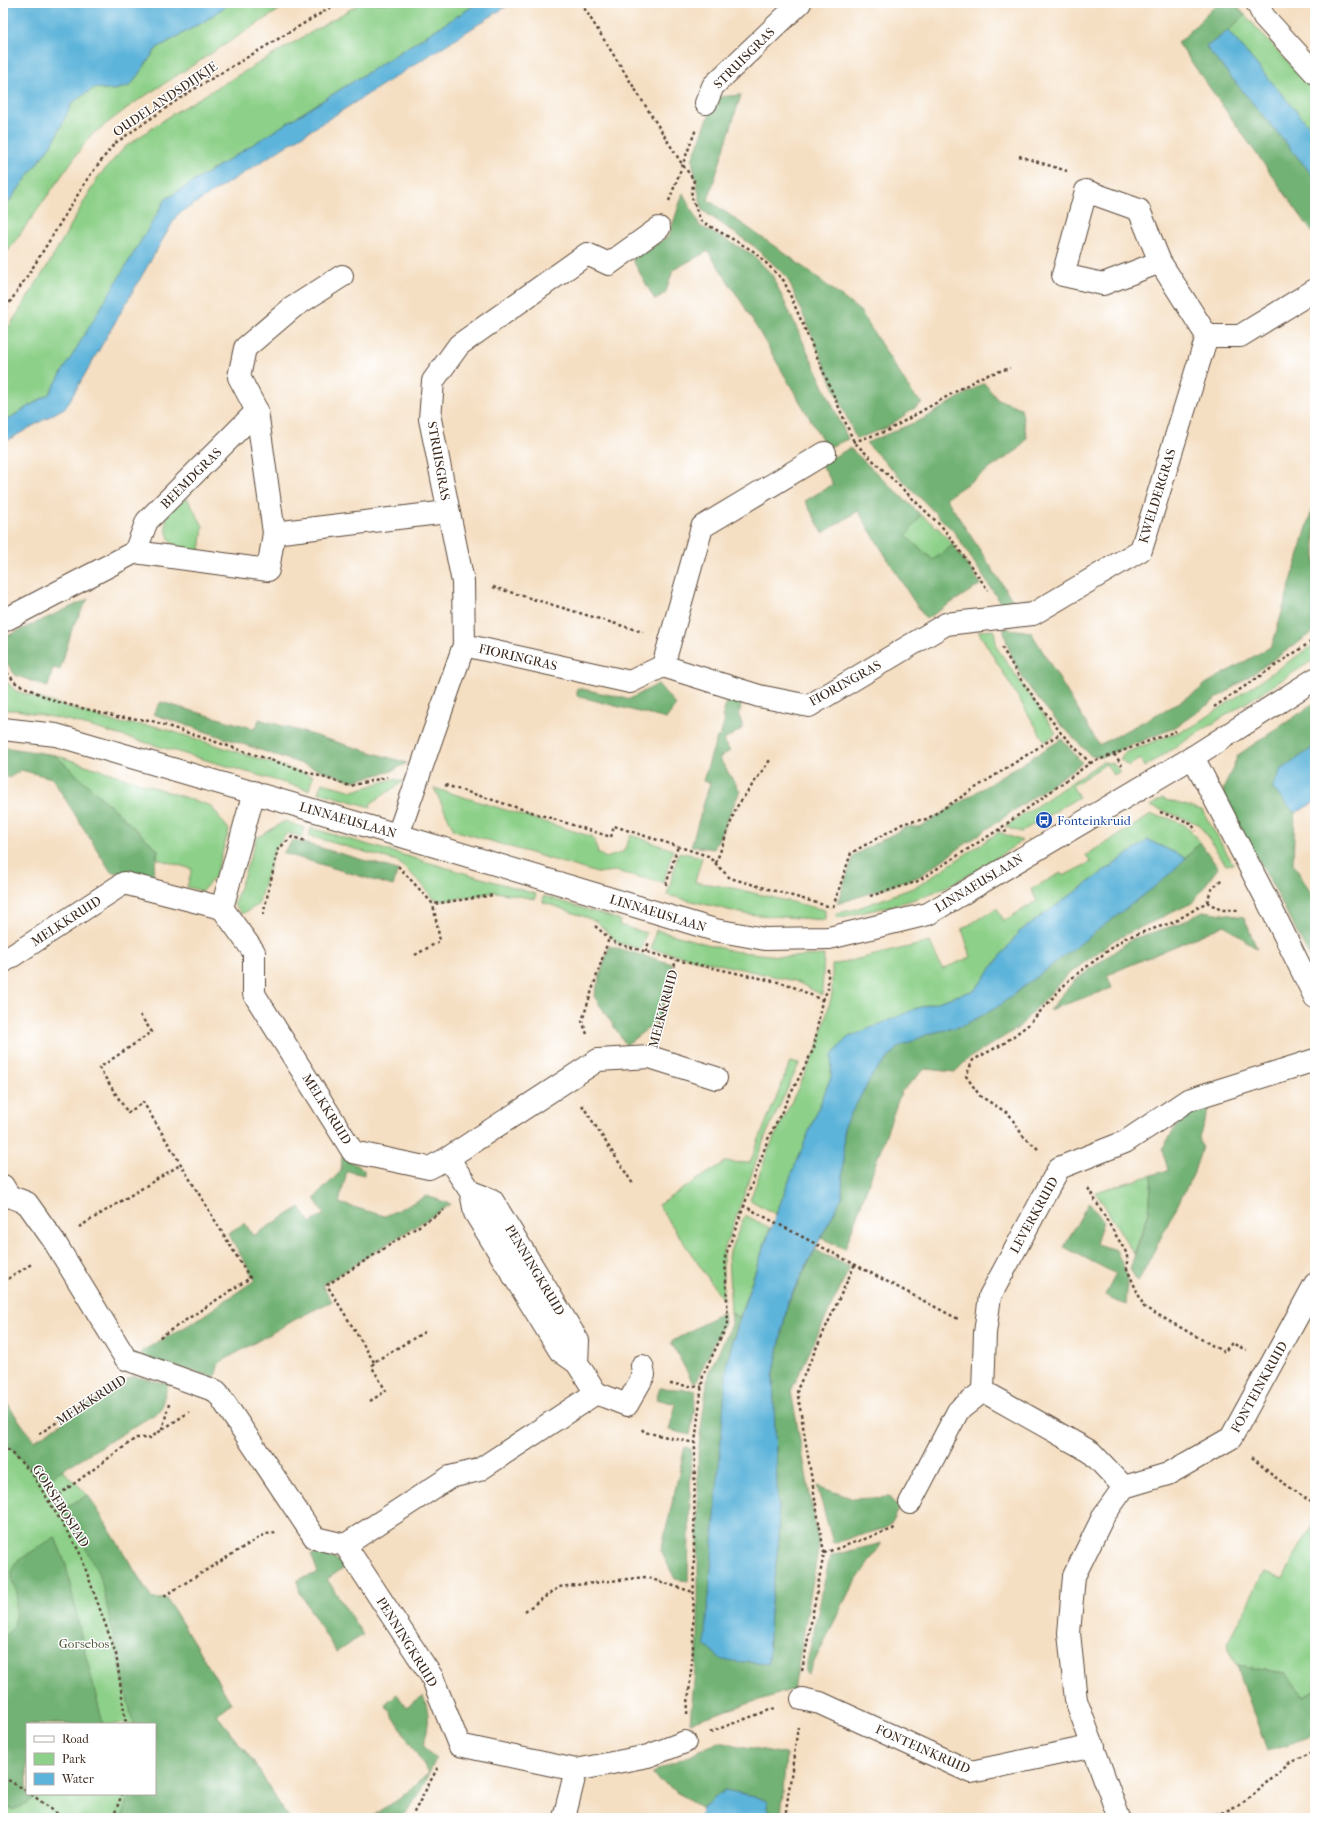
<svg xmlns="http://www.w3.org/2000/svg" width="1318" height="1821" viewBox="0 0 1318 1821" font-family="'IM FELL French Canon',serif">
<rect width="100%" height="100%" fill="#fff"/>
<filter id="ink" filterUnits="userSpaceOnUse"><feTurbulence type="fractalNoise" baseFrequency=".025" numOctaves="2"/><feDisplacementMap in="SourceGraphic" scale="8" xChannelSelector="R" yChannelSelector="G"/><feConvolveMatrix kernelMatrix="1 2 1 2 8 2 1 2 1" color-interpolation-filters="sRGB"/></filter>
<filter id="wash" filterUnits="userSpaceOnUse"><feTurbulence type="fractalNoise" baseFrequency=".012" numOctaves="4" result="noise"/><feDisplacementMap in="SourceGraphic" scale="16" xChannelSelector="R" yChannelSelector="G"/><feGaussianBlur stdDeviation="0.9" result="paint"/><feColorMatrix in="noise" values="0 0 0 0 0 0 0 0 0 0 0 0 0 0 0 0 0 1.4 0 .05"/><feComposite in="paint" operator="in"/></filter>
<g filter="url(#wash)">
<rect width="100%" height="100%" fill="#f5dfc3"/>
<g fill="#8dd089" stroke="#647d54" fill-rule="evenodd">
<polygon points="230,3 290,3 134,103 90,136 3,258 3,210 55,139 72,103 94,88 114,90 130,86 157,48 205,21"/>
<polygon points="361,3 478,3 166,199 106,306 49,394 3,422 3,332 11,324 51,260 98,177 125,147 174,113"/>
<polygon points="1245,15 1315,92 1315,133 1228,31"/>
<path d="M187 498 203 526 200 552C192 551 183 551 175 546 166 539 163 521 169 512 173 506 181 502 187 498Z"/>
<polygon points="921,515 939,529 953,545 933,560 905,536"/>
<polygon points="994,630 997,648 1056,733 1045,742 978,631"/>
<polygon points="1315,644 1315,659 1144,767 1140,759 1128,766 1120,759 1124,753 1192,727"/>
<polygon points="3,678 16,691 118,723 155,726 313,776 309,790 71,721 17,710 3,710"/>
<polygon points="55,755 211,806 229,830 215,877 202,891 187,887 192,869 157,859 158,850"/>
<polygon points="1102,762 1113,763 1120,772 1113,775 1106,764 1072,786 1079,797 1021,832 1005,827"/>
<polygon points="393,779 404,781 370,804 371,807 318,792 322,783 353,791"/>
<polygon points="434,788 593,837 598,853 606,858 623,852 631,835 673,850 663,883 615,871 597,873 454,830"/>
<polygon points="1162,798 1166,800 1202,810 1233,864 1226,865 1199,824 1150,806"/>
<polygon points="1151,815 1168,818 1185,825 1200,842 1186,858 1148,840 1019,932 975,990 915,1009 832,1056 831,1077 776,1214 750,1200 769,1148 818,1047 832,994 832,965 930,942 942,969 971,957 962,929 997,908 1004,921 1037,901 1031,889 1061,873 1063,876 1091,862 1086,855"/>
<polygon points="285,821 304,828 302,837 287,833 274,851 258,905 242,914 234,904 257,838"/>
<polygon points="311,828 536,894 535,899 496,892 444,901 433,898 421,883 397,861 309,836"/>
<path d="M999 832 1022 841C994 859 966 879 934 892 903 905 869 911 836 918L837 913 853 910 918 886Z"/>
<polygon points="679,852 702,857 695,882 733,888 825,910 825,920 745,914 667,895"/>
<polygon points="544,896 620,920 619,925 646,933 641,949 618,943 596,921 543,902"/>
<polygon points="656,930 732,951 788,957 824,955 822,995 795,981 651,949"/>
<path d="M790 1062 799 1064 765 1137 723 1253V1300L658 1205 725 1162 750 1163C762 1129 778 1096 790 1062Z"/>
<polygon points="1152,1175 1149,1211 1134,1254 1096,1192"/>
<polygon points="745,1215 770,1228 739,1318 731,1312 728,1256"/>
<path d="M3 1398 33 1441 88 1495 152 1599H167L231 1703 216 1714 253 1761 288 1818H3ZM27 1724H155V1794H27Z"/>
<polygon points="1315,1519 1315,1690 1303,1696 1285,1673 1237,1666 1227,1644 1264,1572 1283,1578"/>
</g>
<g fill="#72b275" stroke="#566e4a">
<polygon points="1218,3 1234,3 1245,15 1228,31 1206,47 1315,178 1315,236 1178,43"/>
<polygon points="741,95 708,200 790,257 860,311 912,393 922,403 886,428 856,439 787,277 755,247 702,210 692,160 716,97"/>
<polygon points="683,193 700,226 752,254 772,275 848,439 827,448 744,306 708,251 673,270 666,292 655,300 632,259 669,236"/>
<polygon points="984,383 997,399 1021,408 1027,438 1019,449 946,498 1017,607 1004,608 954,532 866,443 923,419"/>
<polygon points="850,448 921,515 906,536 933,560 953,545 981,584 926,619 911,597 858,511 823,533 805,501 833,484 821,464"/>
<path d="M1312 510 1315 511V631L1174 728 1102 757 1091 756C1063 726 1028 695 1012 657 1008 648 1006 638 1003 628L1031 632 1099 745 1178 703 1201 689 1202 686 1272 646Z"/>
<polygon points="88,599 73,626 60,670 53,668 48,687 15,675 3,657 3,638"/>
<polygon points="658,684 676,705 666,719 577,696 577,688 630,699"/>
<polygon points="728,697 742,701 739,715 743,728 723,741 730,751 719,758 740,791 714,849 691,846 710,783 703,781 717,737 720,737 725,719 722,718"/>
<polygon points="161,702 256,729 259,719 407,763 392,771 353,781 153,714"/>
<polygon points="1315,703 1315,746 1281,770 1272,788 1295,813 1293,863 1315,900 1315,968 1272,884 1230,810 1223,790 1238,755"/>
<polygon points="1062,739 1082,763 918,877 837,904 854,855 906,827 920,827"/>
<polygon points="3,747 55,755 158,850 152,877 111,872 52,778 21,770 9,778 3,775"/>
<polygon points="293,840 398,870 393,886 283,853"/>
<polygon points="1200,842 1218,868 1192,903 1114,940 1065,977 1018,1028 969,1058 955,1072 925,1069 901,1092 845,1249 821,1238 842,1197 844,1126 873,1074 899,1047 928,1034 962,1026 1186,858"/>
<polygon points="1203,911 1244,917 1257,949 1225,925 1107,975 1112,988 1049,1010 1074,981 1132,939 1179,924"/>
<polygon points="609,946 673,964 660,1019 626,1045 594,996"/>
<polygon points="1211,1103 1199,1137 1202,1147 1193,1175 1138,1282 1130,1269 1149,1211 1152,1175 1168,1170 1162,1149 1181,1119"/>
<polygon points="342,1156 364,1170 364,1175 347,1171 339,1203 385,1216 427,1196 451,1204 322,1285 332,1301 298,1318 219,1363 215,1377 141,1358 142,1351 194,1322 255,1280 228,1233 245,1223 253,1236 300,1207 310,1223 324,1214 314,1198 341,1171"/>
<polygon points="1089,1202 1103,1221 1096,1244 1116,1250 1128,1277 1126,1305 1105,1295 1116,1274 1064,1247"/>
<polygon points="815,1250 850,1267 791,1391 819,1545 794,1689 690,1722 698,1640 698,1453 708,1374 732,1324 731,1312 739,1318 727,1363 768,1664 770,1610 779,1538 773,1377 788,1303"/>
<polygon points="723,1312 724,1323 694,1385 671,1342"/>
<polygon points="133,1376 168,1384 160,1411 42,1482 3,1439 3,1398 34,1441"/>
<polygon points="660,1388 696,1390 694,1413 690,1435 669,1430 676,1404 656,1399"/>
<polygon points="685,1447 691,1449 688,1581 675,1579 661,1551"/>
<polygon points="817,1486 854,1499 889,1497 899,1509 894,1520 886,1528 833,1543"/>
<polygon points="88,1495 152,1599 167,1599 231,1703 216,1714 253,1761 288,1818 122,1818 130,1794 155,1794 155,1724 133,1724 101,1579 83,1543 62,1509"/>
<polygon points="55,1537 66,1565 82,1640 103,1724 27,1724 27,1794 42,1794 14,1810 3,1806 3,1637 14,1627 17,1592 12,1581 12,1570 16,1562"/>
<polygon points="882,1543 850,1590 808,1674 805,1672 830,1556"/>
<polygon points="323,1553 347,1566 327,1579 363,1635 336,1652 300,1593 297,1580 318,1573 311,1554"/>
<polygon points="1237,1666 1285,1673 1303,1696 1315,1690 1315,1735 1267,1751"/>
<path d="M397 1694 406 1707 423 1696C431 1716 429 1726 423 1746L436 1759C426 1779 417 1803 400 1818H369L399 1799 429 1773 385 1704Z"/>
<polygon points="718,1742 786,1754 781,1818 768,1818 768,1802 755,1796 724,1790 702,1809 652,1775 657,1770"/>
</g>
<g fill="#5db4da" stroke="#4c6f7c">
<polygon points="3,3 230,3 205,21 157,48 130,86 114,90 94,88 72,103 55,139 3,210"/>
<polygon points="478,3 512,3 177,215 66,407 3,443 3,422 49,394 166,199"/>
<polygon points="1228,31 1315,133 1315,178 1206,47"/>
<polygon points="1315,746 1315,802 1295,813 1272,788 1281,770"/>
<path d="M1148 840 1186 858 1162 881 996 1008 962 1026 928 1034 899 1047 873 1074 844 1126 842 1197 788 1301 773 1377 779 1538 770 1610 768 1664 722 1660 705 1645 727 1363C753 1265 793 1171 831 1077L832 1056 847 1038 915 1009 975 990 1019 932Z"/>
<polygon points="724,1790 755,1796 768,1802 768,1818 698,1818 702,1809"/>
</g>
</g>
<g filter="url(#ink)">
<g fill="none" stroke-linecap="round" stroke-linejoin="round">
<defs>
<g id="minor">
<polyline points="1257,3 1264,17 1315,73"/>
<polyline points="706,103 713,86 800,3"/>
<polyline points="1160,262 1103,284 1063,275 1086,191 1139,210 1160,262 1207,336"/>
<polyline points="274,533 257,411 239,377 245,348 292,308 342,276"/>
<polyline points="135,552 268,570 274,533 447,512"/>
<polyline points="3,621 135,552 147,521 257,411"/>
<polyline points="464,645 630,682 663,666 759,696 809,706 946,624 1033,614 1141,550 1207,336 1240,336 1315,290"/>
<polyline points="663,666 702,527 825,453"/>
<polyline points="1193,757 1269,904 1315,997"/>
<polyline points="398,835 464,645 463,582 430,419 433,381 459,345 587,254 609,264 659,228"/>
<polyline points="222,908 254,792"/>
<polyline points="3,962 124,883 222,908 254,952 254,994 353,1152 429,1168 448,1158 598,1060 650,1057 716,1078"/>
<polyline points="448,1158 471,1192 475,1213 560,1351 577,1363 596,1393 627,1405 644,1375 642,1366"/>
<polyline points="3,1186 9,1196 27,1203 54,1241 126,1359 216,1391 218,1393 315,1538 345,1545 432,1677 459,1745 576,1770 648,1756 685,1742"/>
<polyline points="471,1192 492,1200 578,1341 577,1363"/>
<polyline points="1124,1487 1091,1452 983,1391 985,1333 990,1296 1059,1168 1125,1142 1188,1100 1315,1060"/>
<polyline points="910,1503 958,1411 983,1391"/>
<polyline points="345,1545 450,1477 479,1470 596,1393"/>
<polyline points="802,1699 820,1703 971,1772 1094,1746"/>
<polyline points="564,1818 576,1770"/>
<polyline points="1119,1818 1076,1700 1069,1633 1074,1576 1104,1515 1124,1487 1168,1474 1231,1438 1315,1284"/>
</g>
<polyline id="tertiary" points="3,729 56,735 398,835 715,930 765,939 829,938 928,914 1193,757 1315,679"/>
</defs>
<use href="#minor" stroke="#574537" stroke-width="24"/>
<use href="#tertiary" stroke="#574537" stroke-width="24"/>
<g stroke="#574537" stroke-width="2.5" stroke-dasharray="3 3" stroke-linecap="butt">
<polyline points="581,3 682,164 694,180 691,196 701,221 755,252 784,281 854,442 944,529 988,590"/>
<polyline points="1019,156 1067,171"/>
<polyline points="669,201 696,129"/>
<polyline points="3,313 35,264 88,178 114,144 186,94 338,3"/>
<polyline points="853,442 887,431 981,377 1010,368"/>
<polyline points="493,587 643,632"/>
<polyline points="3,668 16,683 54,701 117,717 149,720 350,786 387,777"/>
<polyline points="1214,707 1315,639"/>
<polyline points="1114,754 1122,765"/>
<polyline points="1090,763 1176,731"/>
<polyline points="445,785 611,837 614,826 708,856 730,878 831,907"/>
<polyline points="1160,812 1191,823 1196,831"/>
<polyline points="998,830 1008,832"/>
<polyline points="716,863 736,808 770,760"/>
<polyline points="398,866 433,904 494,895"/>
<polyline points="666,885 678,846"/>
<polyline points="870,896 916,882 998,830 1090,763 1061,733 1023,683 1001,646"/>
<polyline points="1207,902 1211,890 1223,878"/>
<polyline points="833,907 851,853 904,823 927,819 1061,733"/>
<polyline points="263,915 278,849 292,837 306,841"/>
<polyline points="595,926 615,943 676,960 787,984 822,1000 814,1048 768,1139 744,1206 958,1319"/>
<polyline points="646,952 649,941"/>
<polyline points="415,955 440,941 433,904"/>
<polyline points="822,1000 828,990 828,966"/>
<polyline points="140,1015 152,1032 99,1068 128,1113 143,1102 250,1278 157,1339"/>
<polyline points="657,1030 676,960"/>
<polyline points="587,1034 582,1021 609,938"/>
<polyline points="582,1105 633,1184"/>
<polyline points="1038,1149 1023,1136 1009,1114 980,1096 966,1076 973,1060 1003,1044 1028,1025 1069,980 1125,938 1174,922 1207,902 1221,910 1238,910"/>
<polyline points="1088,1188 1127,1254 1127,1269 1144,1307 1224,1352 1232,1343 1246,1350"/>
<polyline points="79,1227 180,1165"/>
<polyline points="3,1282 33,1263"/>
<polyline points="374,1362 327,1285 444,1210"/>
<polyline points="670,1384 702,1387"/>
<polyline points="370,1401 386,1391 372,1367 374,1362 426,1331"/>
<polyline points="642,1429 644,1432 695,1443"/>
<polyline points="162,1430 169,1404"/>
<polyline points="39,1434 114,1385"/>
<polyline points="3,1445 31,1472 79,1551 116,1654 126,1724"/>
<polyline points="1252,1457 1272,1475 1311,1502 1315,1510"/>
<polyline points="49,1502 136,1438 150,1438 189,1412"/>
<polyline points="824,1553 893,1529 895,1527"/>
<polyline points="164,1596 265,1534 277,1533"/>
<polyline points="525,1611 559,1587 645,1577 693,1592"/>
<polyline points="802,1671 824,1553 797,1390 855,1264"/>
<polyline points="687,1714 693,1651 695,1443 703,1375 728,1323 725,1257 744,1206"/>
<polyline points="710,1732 775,1708"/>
<polyline points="3,1777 27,1791"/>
<polyline points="31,1794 63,1818"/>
<polyline points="113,1818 122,1794"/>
<polyline points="411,1818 439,1765"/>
<polyline points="785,1818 798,1727"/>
<polyline points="1204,1818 1240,1806 1291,1761 1315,1751"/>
</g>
<use href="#minor" stroke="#fff" stroke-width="22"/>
<use href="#tertiary" stroke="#fff" stroke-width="22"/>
</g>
</g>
<defs>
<symbol id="bus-disc" viewBox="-11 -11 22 22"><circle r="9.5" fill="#1a4fb4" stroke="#fff"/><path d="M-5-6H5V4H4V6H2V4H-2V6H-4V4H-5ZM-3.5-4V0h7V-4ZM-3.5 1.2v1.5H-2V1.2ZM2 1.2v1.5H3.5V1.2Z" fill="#fff"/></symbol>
</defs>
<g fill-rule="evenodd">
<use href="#bus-disc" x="1034" y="810" width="20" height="20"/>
</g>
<g text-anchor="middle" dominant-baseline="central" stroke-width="3" stroke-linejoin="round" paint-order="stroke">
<g font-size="13" fill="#3b2a1e" stroke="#fff">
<text transform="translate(744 58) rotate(-45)">STRUISGRAS</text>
<text transform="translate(165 99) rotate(-34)">OUDELANDSDIJKJE</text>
<text transform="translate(439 461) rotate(80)">STRUISGRAS</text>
<text transform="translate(191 478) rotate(-45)">BEEMDGRAS</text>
<text transform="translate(1157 496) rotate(-73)">KWELDERGRAS</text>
<text transform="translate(518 657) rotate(13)">FIORINGRAS</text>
<text transform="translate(845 683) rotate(-29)">FIORINGRAS</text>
<text transform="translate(348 820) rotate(16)">LINNAEUSLAAN</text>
<text transform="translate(979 883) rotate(-31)">LINNAEUSLAAN</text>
<text transform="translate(658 913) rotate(17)">LINNAEUSLAAN</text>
<text transform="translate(66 921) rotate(-33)">MELKKRUID</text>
<text transform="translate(663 1009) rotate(-75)">MELKKRUID</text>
<text transform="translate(327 1109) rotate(58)">MELKKRUID</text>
<text transform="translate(1034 1215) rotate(-61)">LEVERKRUID</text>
<text transform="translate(535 1270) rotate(59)">PENNINGKRUID</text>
<text transform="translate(1259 1387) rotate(-61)">FONTEINKRUID</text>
<text transform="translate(91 1400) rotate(-33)">MELKKRUID</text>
<text transform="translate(61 1506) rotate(58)">GORSEBOSPAD</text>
<text transform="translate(407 1642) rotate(58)">PENNINGKRUID</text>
<text transform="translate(923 1749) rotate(24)">FONTEINKRUID</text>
</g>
<g font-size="13" fill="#164399" stroke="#fff" text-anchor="start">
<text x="1057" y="820">Fonteinkruid</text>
</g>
<g font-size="13" fill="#545c3e" stroke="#fff">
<text x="84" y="1643">Gorsebos</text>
</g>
</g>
<rect width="1318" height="1821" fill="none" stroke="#fff" stroke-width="16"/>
<rect x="26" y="1723" width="130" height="72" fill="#ffffff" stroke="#b1aaa5"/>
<rect x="34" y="1736" width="20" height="6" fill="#ffffff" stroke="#b1aaa5"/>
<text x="62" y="1743" font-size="12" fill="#3b2a1e">Road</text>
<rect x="34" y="1753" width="20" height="12" fill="#8dd089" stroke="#b1aaa5"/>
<text x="62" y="1763" font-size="12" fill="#3b2a1e">Park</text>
<rect x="34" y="1773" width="20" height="12" fill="#5db4da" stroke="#b1aaa5"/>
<text x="62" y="1783" font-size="12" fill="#3b2a1e">Water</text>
</svg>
